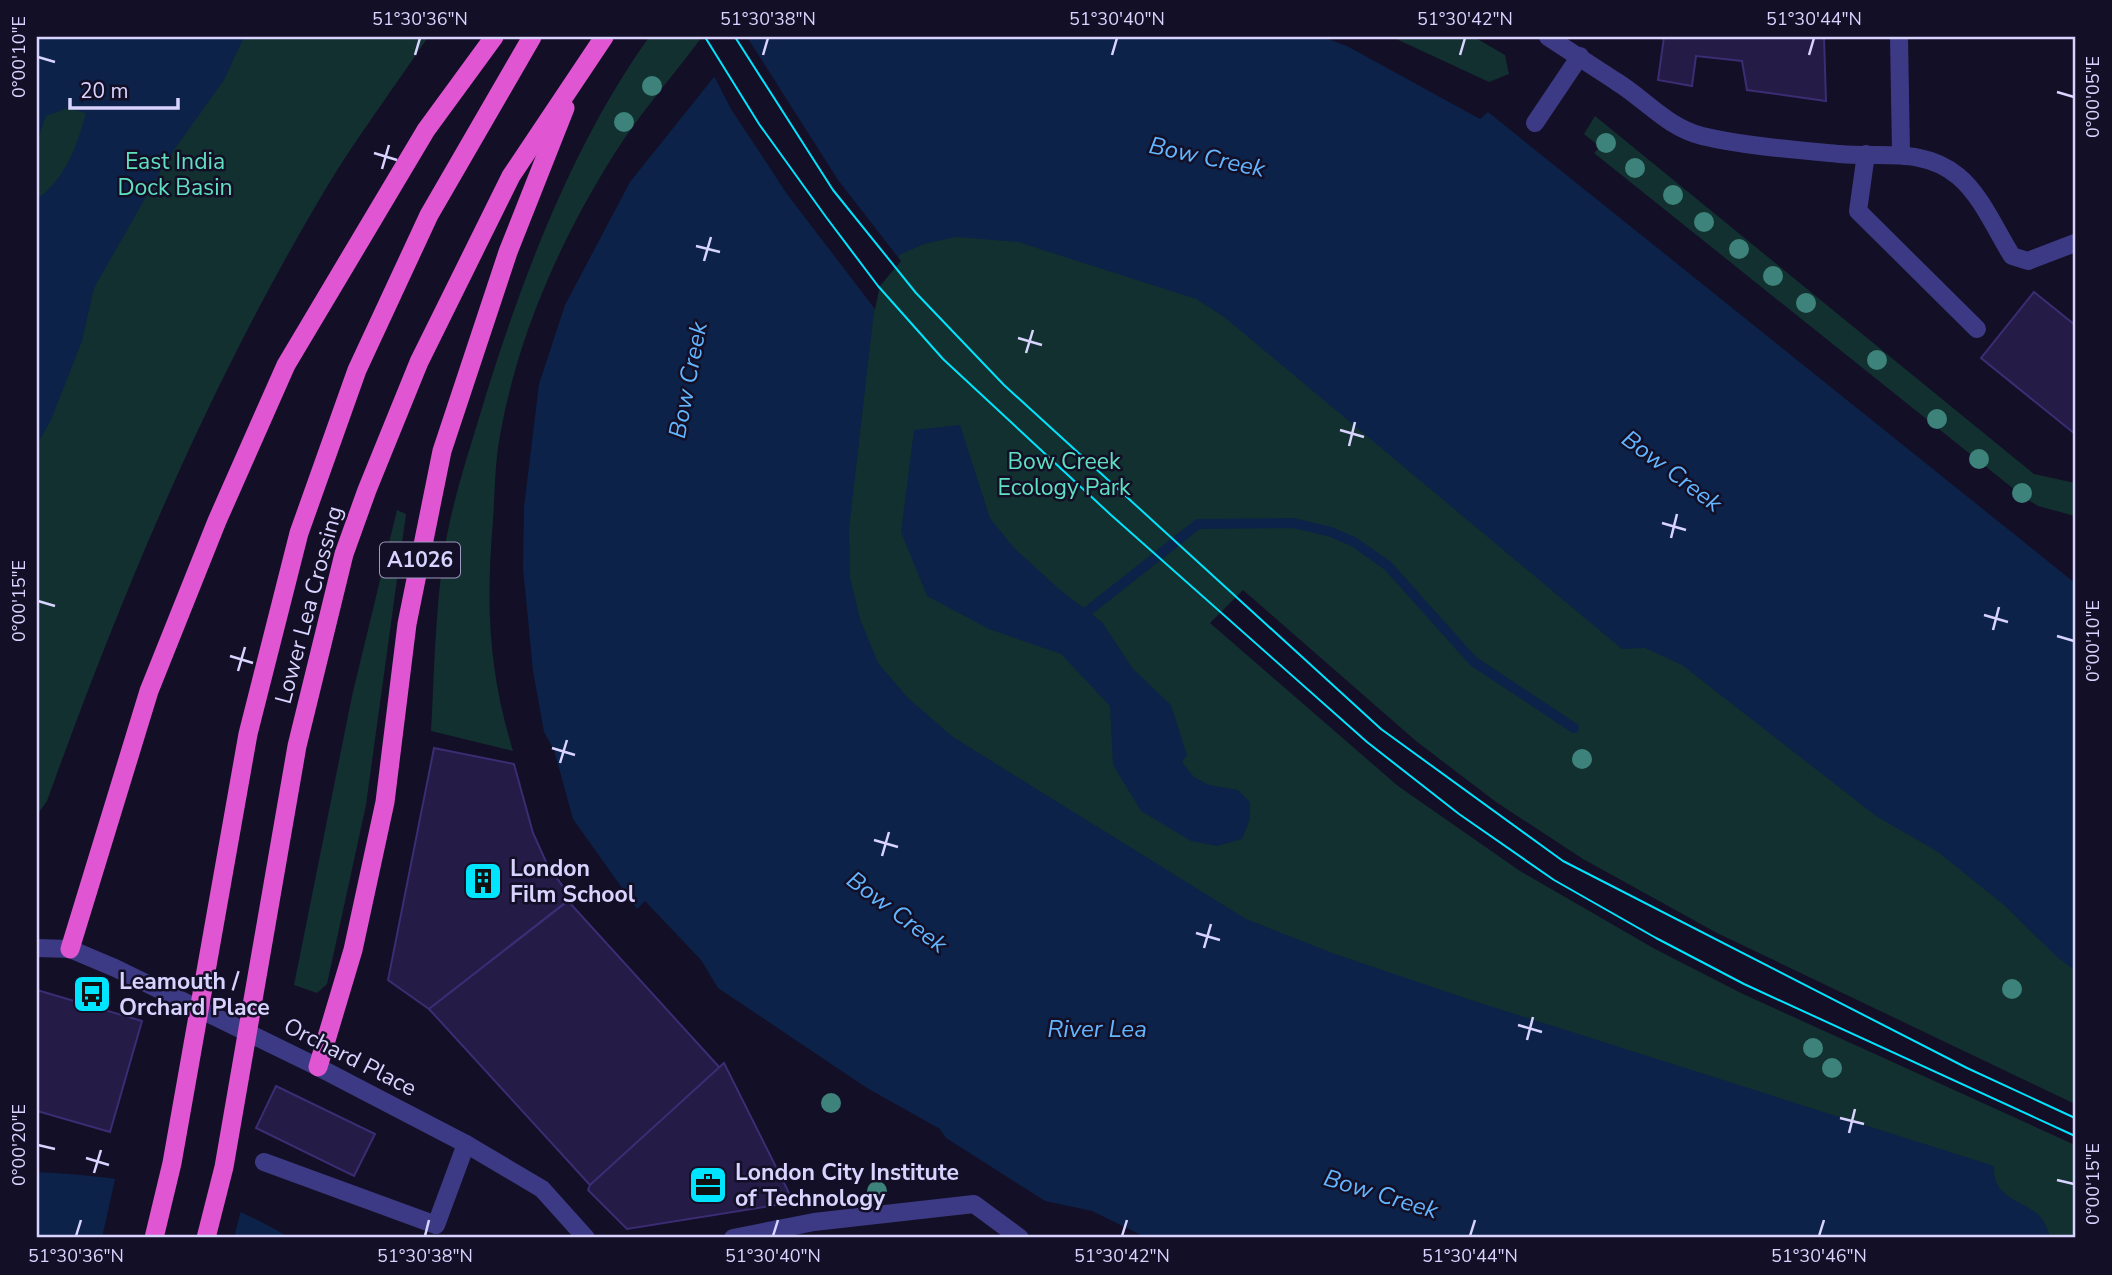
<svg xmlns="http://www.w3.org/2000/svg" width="2112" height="1275" viewBox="0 0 2112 1275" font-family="'Nunito Sans',sans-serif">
<rect width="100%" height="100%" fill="#130f26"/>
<g fill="#12302f">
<path d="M37 37H428C394 88 356 138 325 190 209 384 123 590 47 801L37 815Z"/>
<path d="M649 37H702C673 76 639 114 613 156 561 239 519 333 501 430 495 459 495 490 493 520 486 605 488 669 513 751L431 731C434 677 435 621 442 567 448 516 464 467 479 418 518 288 570 148 649 37Z"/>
<polygon points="1392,37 1474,37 1505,55 1509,74 1489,82"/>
<polygon points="1595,116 2034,474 2075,483 2075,516 2038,506 2025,498 1594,153 1600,147 1584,134"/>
<polygon points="1089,182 2075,895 2075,1104 1717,933 1583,859 1496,802 1416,741 1243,590 1210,623 1398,786 1520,871 1655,949 1743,994 2075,1145 2075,1238 1903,1238 1432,1072 804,669 765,285"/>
<polygon points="397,510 406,514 366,805 327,984 317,993 294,985 352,696"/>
</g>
<g fill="#0c2248">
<path d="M37 37H244L224 80 167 160 94 288 82 341 51 420 37 445V199C67 177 76 147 86 113L68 108 46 116 37 142Z"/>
<path d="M746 37H1323L1347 46 1480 119 1488 112 2075 583V970L2058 958 2005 906 1938 852 1876 816 1682 665 1645 648 1622 649 1224 317 1196 299 1018 242 956 237 924 244 901 254 877 285 849 529 850 577 860 619 878 663 908 698 953 737 1246 919 1335 954 1474 1001 1994 1166C1992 1196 2018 1199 2038 1214 2044 1219 2048 1231 2051 1238H1147L1092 1211 1045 1201 946 1138 940 1129 867 1088 718 988 701 960 645 901 637 909 573 819 554 750 544 732 533 671 523 568 524 507 539 384 565 305 630 182Z"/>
<polygon points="960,425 990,518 1014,548 1059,589 1102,622 1133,669 1171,705 1187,755 1182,762 1194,777 1209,785 1238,790 1250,802 1250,819 1242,839 1217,846 1191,841 1141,811 1113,765 1110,706 1061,654 989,629 927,596 901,532 914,430"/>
<path d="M37 1172C123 1176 215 1190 289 1238H37Z"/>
</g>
<g fill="#130f26">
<polygon points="742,37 747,37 838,180 901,261 880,286 875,309 787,194 731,109 712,72"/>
<polygon points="116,1175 155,1180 241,1210 234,1238 102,1238"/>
</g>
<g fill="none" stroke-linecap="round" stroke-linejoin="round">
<polyline stroke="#0c2248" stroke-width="10" points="1088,611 1198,524 1294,523 1331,532 1354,542 1388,566 1473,661 1574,728"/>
</g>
<g fill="#241b47" stroke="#3b2d73" stroke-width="2">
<polygon points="1664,37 1824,37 1826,101 1747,90 1742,61 1696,56 1692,86 1658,80"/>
<polygon points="2034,292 2075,325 2075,434 1981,358"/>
<polygon points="434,748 514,764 533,833 547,864 571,898 429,1009 388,980"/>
<polygon points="568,901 720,1068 590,1185 429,1009"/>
<polygon points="37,990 142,1021 110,1132 37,1111"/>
<polygon points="724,1063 792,1199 789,1203 627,1229 588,1190 590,1185"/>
<polygon points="276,1086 375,1134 354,1176 256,1128"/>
</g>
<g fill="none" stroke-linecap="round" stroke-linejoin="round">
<g stroke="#3d3a85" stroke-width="18">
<polyline points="1899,37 1901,153"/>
<path d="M1617 82C1646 100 1667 127 1702 136 1744 146 1797 150 1840 154 1882 158 1923 147 1958 176 1982 196 1996 231 2012 256L2028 261 2075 243"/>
<polyline points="1535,123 1580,56"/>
<polyline points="1866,154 1858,211 1977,329"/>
<polyline points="264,1162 436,1225 466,1144"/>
</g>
<g stroke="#3d3a85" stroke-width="18">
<polyline points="1548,37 1617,82"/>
<polyline points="37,948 70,949 115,968 318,1067 466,1144 542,1189 586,1238"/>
<polyline points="733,1238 814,1222 974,1204 1020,1238"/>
</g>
<g stroke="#e055d1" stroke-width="19">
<polyline points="70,949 149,691 217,521 286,365 426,130 494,37"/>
<polyline points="318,1067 353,950 385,802 407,624 442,451 508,252 565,108"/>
<polyline points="154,1238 172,1163 248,734 299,533 357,370 429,215 532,37"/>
<polyline points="206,1238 224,1167 297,746 344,554 367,490 419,362 511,176 604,37"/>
</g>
<g stroke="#00e5ff" stroke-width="2">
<polyline points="705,37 759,124 826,217 878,286 943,359 1111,515 1367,742 1459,814 1554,880 1656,938 1744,984 2075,1136"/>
<polyline points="735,37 833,190 916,293 1004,385 1381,729 1563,861 1967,1068 2075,1118"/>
</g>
</g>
<g fill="#3d827b">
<circle cx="652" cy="86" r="10"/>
<circle cx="624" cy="122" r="10"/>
<circle cx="1606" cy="143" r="10"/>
<circle cx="1635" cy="168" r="10"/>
<circle cx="1673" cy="195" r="10"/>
<circle cx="1704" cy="222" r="10"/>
<circle cx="1739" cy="249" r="10"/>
<circle cx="1773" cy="276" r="10"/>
<circle cx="1806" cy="303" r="10"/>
<circle cx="1877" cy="360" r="10"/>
<circle cx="1937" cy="419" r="10"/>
<circle cx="1979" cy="459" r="10"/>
<circle cx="2022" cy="493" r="10"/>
<circle cx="1582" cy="759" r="10"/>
<circle cx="2012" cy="989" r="10"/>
<circle cx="1813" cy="1048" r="10"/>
<circle cx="1832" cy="1068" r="10"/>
<circle cx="831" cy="1103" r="10"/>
<circle cx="877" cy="1191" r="10"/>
</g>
<path fill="none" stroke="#d9d4ff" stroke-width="2.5" d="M415 55 420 38M763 55 768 38M1112 55 1117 38M1460 55 1465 38M1809 55 1814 38M38 57 55 62M2057 92 2074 97M374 153 397 160M382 169 389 145M696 246 720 252M704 261 711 237M1018 338 1042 345M1026 353 1033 330M1340 430 1364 437M1349 446 1355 422M1662 523 1686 530M1671 538 1677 514M38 601 55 606M1984 615 2008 622M1993 630 1999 607M2057 636 2074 641M230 656 253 663M238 671 245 647M552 748 575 755M560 763 567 740M874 840 898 847M882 856 889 832M1196 933 1220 940M1204 948 1211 924M1518 1025 1542 1032M1527 1040 1533 1017M1840 1118 1864 1124M1849 1133 1855 1109M38 1145 55 1149M86 1158 109 1165M94 1173 101 1150M2057 1180 2074 1184M76 1236 81 1220M425 1236 429 1220M773 1236 778 1220M1122 1236 1127 1220M1470 1236 1475 1220M1819 1236 1824 1220"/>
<defs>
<symbol id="building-square" viewBox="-11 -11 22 22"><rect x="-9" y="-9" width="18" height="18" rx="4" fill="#00e5ff" stroke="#130f26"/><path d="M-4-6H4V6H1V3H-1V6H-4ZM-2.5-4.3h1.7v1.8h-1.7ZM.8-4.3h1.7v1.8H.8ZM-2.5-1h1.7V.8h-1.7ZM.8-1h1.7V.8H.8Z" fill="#111"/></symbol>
<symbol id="bus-square" viewBox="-11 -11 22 22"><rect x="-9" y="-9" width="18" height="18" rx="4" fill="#00e5ff" stroke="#130f26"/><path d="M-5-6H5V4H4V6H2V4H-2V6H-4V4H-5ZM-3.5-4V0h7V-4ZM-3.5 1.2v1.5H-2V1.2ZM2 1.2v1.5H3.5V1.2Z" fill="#111"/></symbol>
<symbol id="office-square" viewBox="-11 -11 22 22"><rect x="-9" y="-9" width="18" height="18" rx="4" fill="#00e5ff" stroke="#130f26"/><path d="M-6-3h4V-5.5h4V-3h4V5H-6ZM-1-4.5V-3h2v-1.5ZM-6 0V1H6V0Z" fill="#111"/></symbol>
</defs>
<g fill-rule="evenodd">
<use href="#building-square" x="461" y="859" width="44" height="44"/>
<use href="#bus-square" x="70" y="972" width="44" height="44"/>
<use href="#office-square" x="686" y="1163" width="44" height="44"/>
</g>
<g text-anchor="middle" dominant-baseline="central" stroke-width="5" stroke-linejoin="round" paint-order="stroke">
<rect fill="#130f26" stroke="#9e99be" stroke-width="2" x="380" y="542.5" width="80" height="35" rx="5"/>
<g font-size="21" font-weight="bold" fill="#d9d4ff">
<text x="420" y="560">A1026</text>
</g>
<g font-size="23" fill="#5fe0c0" stroke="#130f26">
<text x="175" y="161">East India<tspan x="175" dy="26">Dock Basin</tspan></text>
<text x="1064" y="461">Bow Creek<tspan x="1064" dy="26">Ecology Park</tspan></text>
</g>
<g font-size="23" fill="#d9d4ff" stroke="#130f26">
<text transform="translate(309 605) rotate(-75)">Lower Lea Crossing</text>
<text transform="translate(350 1057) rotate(27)">Orchard Place</text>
</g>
<g font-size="23" font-weight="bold" fill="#d9d4ff" stroke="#130f26" text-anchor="start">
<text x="510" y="868">London<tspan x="510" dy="26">Film School</tspan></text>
<text x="119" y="981">Leamouth /<tspan x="119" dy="26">Orchard Place</tspan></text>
<text x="735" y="1172">London City Institute<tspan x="735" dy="26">of Technology</tspan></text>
</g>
<g font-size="24" font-style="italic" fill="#62b6ff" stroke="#130f26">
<text transform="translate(1207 157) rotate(12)">Bow Creek</text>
<text transform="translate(688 380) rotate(-79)">Bow Creek</text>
<text transform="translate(1672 471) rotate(37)">Bow Creek</text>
<text transform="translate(897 912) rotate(37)">Bow Creek</text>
<text x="1097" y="1029">River Lea</text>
<text transform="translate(1381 1194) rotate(17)">Bow Creek</text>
</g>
</g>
<rect width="2112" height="1275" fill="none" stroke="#130f26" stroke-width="77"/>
<path d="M70 98v10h108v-10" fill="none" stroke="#d9d4ff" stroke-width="3.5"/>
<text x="80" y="98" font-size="21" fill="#d9d4ff" stroke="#130f26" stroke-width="5" paint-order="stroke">20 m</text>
<rect x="38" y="38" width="2036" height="1198" fill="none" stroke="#d9d4ff" stroke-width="2.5"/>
<g font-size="18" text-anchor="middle" fill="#d9d4ff">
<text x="420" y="25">51°30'36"N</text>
<text x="768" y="25">51°30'38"N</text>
<text x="1117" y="25">51°30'40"N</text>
<text x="1465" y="25">51°30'42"N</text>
<text x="1814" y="25">51°30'44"N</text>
<text transform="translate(19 57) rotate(-90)" y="6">0°00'10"E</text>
<text transform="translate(2093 97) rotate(-90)" y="6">0°00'05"E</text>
<text transform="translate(19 601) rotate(-90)" y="6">0°00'15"E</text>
<text transform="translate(2093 641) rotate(-90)" y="6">0°00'10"E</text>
<text transform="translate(19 1145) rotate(-90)" y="6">0°00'20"E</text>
<text transform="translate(2093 1184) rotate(-90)" y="6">0°00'15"E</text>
<text x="76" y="1262">51°30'36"N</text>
<text x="425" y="1262">51°30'38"N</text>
<text x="773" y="1262">51°30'40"N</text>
<text x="1122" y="1262">51°30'42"N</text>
<text x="1470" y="1262">51°30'44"N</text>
<text x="1819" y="1262">51°30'46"N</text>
</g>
</svg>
